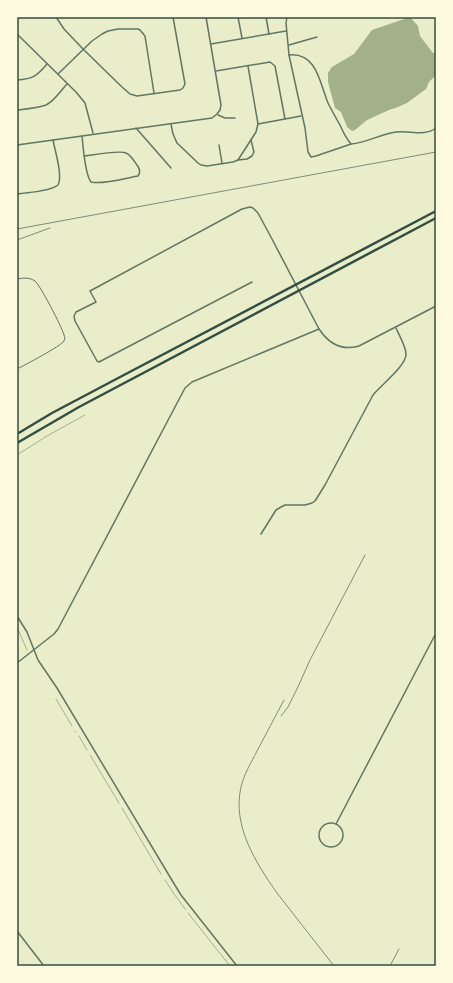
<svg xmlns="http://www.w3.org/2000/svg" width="453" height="983" viewBox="0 0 453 983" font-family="Ubuntu,sans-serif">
<rect width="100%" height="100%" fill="#e9edc9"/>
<polygon fill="#a3b18a" points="410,17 418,26 420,36 433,53 436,53 436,74 434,77 429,82 426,89 407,103 398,107 389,110 367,120 355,130 352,131 347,127 341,112 335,108 328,82 328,73 332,67 354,54 372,30"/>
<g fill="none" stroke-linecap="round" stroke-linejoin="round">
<g stroke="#a3b18a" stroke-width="1">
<polyline points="17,455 47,436 85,415"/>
<polyline points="17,627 27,650"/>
<polyline points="56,699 72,726"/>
<polyline points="75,731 76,732"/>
<polyline points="79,736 87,750"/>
<polyline points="90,755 119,803"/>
<polyline points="122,808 161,874"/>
<polyline points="165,880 174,894 186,910"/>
<polyline points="188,913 230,966"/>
</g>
<path stroke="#617663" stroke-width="1" d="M17 279C23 278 29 277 35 281 40 285 62 327 64 335 65 337 65 339 64 341 61 346 25 365 17 369"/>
<g stroke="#617663" stroke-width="1.5">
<polyline points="56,17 64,29 83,49 122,87 130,94 137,96 180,90 183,88 185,84 173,17"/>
<polyline points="238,17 242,38"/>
<polyline points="266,17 269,34"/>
<polyline points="287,17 286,23 289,55 305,128 308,152 311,157 316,156 351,144"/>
<polyline points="17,34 76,92 85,103 93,133"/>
<polyline points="211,44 286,31"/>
<polyline points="289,45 317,37"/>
<path d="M289 55C317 52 320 84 328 103 332 111 336 118 340 125 343 132 346 138 351 144 367 143 380 134 396 132 410 130 424 137 436 128"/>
<polyline points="216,71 270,62 275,66 285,119"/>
<polyline points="58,74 92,41 102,34 108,31 118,29 138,29 140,30 145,36 154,93"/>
<path d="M17 80C33 79 37 76 47 64"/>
<path d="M17 110C26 109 38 108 46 105 55 101 61 90 67 84"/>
<polyline points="218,115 225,118 235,118"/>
<polyline points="171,124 173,134 177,143 198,163 201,165 207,166 233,162 238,160 256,132 258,124 248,66"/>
<polyline points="258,124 301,116"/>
<polyline points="136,128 171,168"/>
<path d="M82 136C83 146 85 175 91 182 102 185 126 178 138 176 141 172 140 169 137 165 134 161 131 155 126 153 120 150 92 155 84 156"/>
<polyline points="17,145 212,118 217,114 220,110 221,105 206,17"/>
<polyline points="219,145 222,163"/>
<polyline points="238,160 247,159 252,156 254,152 251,140"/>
<path d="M17 194C29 192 48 192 58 185 63 176 55 151 53 140"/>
<path d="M252 282 99 362 97 361 75 321 74 316 76 312 96 302 90 291 242 209 250 207 253 208 258 213 272 239 319 329C329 344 342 351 359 346L436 306"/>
<path d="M261 534 276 510 281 507 285 505H305L312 503 315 501 325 485 373 395C380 386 407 365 406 354 406 347 399 335 396 328"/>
<polyline points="17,616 27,632 38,660 57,688 173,882 181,895 237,966"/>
<polyline points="17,663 54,634 58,629 185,388 192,382 319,329"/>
<circle cx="331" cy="835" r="12"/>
<polyline points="336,824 436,633"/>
<polyline points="17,931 44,966"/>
</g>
<g stroke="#344e41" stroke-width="2.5">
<polyline points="17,434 52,413 122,376 436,211"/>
<polyline points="17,443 79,407 436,218"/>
</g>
<g stroke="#7c8e77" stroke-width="1">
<polyline points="17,229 436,152"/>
<polyline points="17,240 50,228"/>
<path d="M284 700C275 717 266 734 257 751 251 763 244 774 241 787 232 826 256 863 277 893L334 966"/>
<polyline points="281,716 288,707 297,689 310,660 365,555"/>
<polyline points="390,966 399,949"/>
</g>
</g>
<rect width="453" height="983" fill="none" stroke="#fefae0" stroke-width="36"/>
<rect x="18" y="18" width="417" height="947" fill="none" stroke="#344e41" stroke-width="1.5"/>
</svg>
